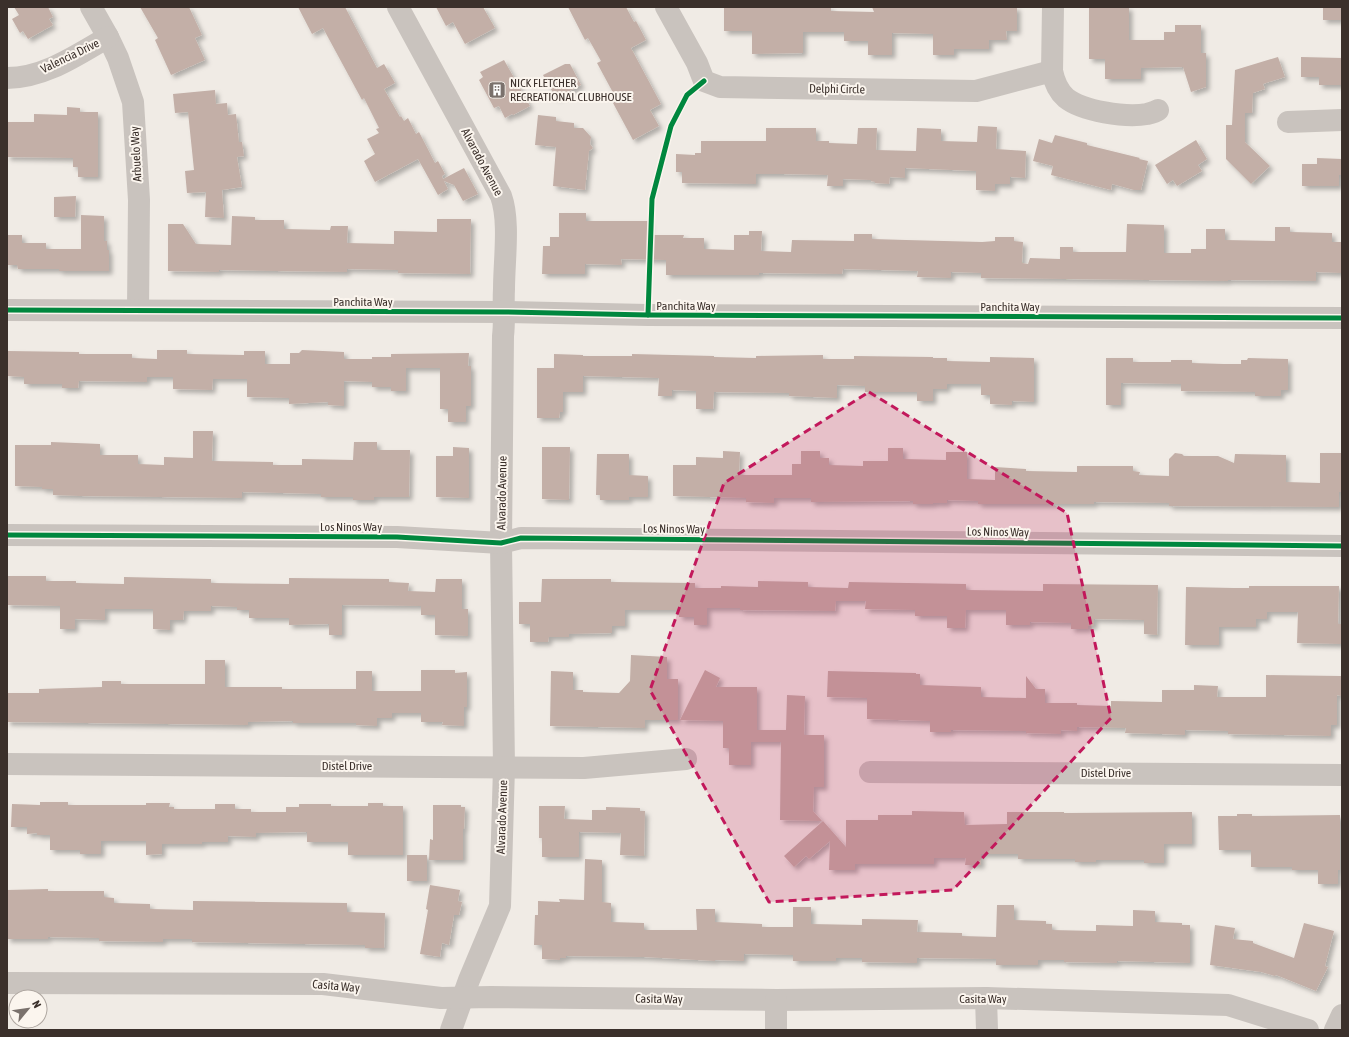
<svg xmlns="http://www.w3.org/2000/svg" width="1349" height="1037" viewBox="0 0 1349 1037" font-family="'Asap Condensed',sans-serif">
<defs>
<filter id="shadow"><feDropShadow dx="3.5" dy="3.5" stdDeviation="2" flood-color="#0004"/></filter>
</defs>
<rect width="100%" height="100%" fill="#f0ebe5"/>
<g fill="#c3afa7" filter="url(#shadow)">
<polygon points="14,7 48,7 53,17 49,19 53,25 28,39 23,31 20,33 12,19 19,15"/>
<polygon points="140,7 189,7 202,35 195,38 205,60 171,75 155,40 158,38"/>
<polygon points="298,7 345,7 377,68 384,64 395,83 384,89 400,117 401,116 404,121 408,118 416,134 419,132 435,163 438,161 445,174 442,176 443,179 464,168 478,194 463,201 454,185 444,181 448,189 438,195 418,159 375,182 364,161 375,154 367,139 379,133 376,129 379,128 364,98 362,100 323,28 312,34"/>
<polygon points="436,7 483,7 495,28 465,44 453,22 446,26"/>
<polygon points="568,7 626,7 634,22 636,21 646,40 631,48 661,104 650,110 659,126 633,140 613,103 617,100 597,63 601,61 588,38 585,40"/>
<polygon points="724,7 831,7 831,11 874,12 872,7 1017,7 1017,31 1006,31 1007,40 989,40 989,49 954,49 954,55 933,55 933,34 892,33 892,55 868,55 868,41 844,41 844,32 803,32 803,53 752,54 752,31 724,31"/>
<polygon points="1089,7 1129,7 1129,40 1164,40 1164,32 1175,32 1175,25 1201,25 1201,53 1206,53 1206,87 1191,92 1183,67 1141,68 1141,79 1105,79 1105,59 1089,59"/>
<rect x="1323" y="7" width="19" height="13"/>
<polygon points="1278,57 1285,77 1263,84 1265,89 1253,93 1252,113 1245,113 1245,142 1270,166 1251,184 1226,159 1226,125 1232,125 1235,70"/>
<polygon points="1301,57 1342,58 1342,85 1319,85 1319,77 1301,77"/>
<polygon points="504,60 530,106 513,115 512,114 505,118 499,106 494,108 479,80 483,77 480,72"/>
<polygon points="565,64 570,64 581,85 556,98 543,75"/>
<polygon points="215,90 216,104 227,103 228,115 236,114 239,142 242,142 244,156 237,157 242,187 222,190 224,218 205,217 206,192 187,193 185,171 194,170 188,112 175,113 173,94"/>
<polygon points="67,107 80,108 80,112 98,112 98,177 78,177 78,167 73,167 73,158 7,157 7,122 34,122 34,114 67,115"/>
<polygon points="538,115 556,117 556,121 574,123 574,128 583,128 591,137 590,144 593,148 589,151 585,190 553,186 556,147 535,145"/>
<polygon points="978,126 997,127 996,149 1026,151 1025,178 1010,177 1010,184 995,184 995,191 976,190 976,171 905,168 905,178 890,177 889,184 875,183 875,182 871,181 871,180 843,179 843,186 827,186 828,175 783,174 756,174 756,184 682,183 682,172 676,172 676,154 695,155 695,153 701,153 701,141 766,141 766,128 816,128 816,141 829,141 829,143 857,144 858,128 877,128 876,150 916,151 917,128 941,129 941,141 977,142"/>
<polygon points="1055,135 1087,143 1087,145 1140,158 1139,159 1148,161 1141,190 1134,190 1112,184 1111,190 1051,175 1053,166 1033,161 1039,139 1052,143"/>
<polygon points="1196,140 1207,159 1198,165 1202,171 1177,186 1173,180 1167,184 1155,165"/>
<polygon points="1317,158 1342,159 1342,175 1339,175 1339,186 1302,186 1302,164 1317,164"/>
<polygon points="76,196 75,217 54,217 54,197"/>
<polygon points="559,213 586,213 586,221 649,221 649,235 684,235 683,238 704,238 704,249 734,250 734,235 749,235 749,231 762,231 761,251 791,252 792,240 854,241 854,234 872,234 872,239 906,240 982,242 995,241 995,237 1014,237 1014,241 1023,242 1022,263 1028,264 1030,258 1060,259 1060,247 1073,247 1073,252 1126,252 1127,224 1164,225 1164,253 1191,253 1191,249 1206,249 1206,229 1225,229 1225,240 1275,241 1275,227 1290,227 1290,232 1332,233 1332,242 1342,242 1341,273 1316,272 1316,281 1228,280 1228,281 981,278 981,273 951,272 951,278 917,277 918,271 843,269 842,274 759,273 759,275 666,275 666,260 621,259 622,265 585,264 585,274 542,274 543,246 550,246 550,237 559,237"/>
<polygon points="81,215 104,216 104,241 107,241 107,250 109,250 109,271 59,271 59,269 18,269 17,265 7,265 7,235 22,235 22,243 46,243 46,249 81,249"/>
<polygon points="232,216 255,217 255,220 284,220 284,229 330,230 331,226 348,226 347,243 394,244 394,231 437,232 437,219 471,219 470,274 398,273 398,270 347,269 347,272 219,270 219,272 168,271 168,224 183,224 196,244 231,245"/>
<polygon points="157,350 187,350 187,354 244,355 244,351 265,351 265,364 290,364 290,353 299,353 302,350 344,352 344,359 372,359 372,357 391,357 391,354 469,353 468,366 471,366 471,406 466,406 466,422 448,422 448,409 440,409 440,368 406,368 406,391 391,391 391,387 372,387 372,382 344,381 344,406 328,405 328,402 289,404 289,398 247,397 247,379 213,379 212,390 173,389 173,377 147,377 147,382 79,381 78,388 62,388 62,384 24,384 24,377 7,376 7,351 79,352 79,354 132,354 132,358 157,359"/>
<polygon points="554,354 583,355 583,356 632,356 632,354 714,356 714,357 756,358 756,356 823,355 823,359 854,359 854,356 933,357 933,358 947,358 947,361 990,362 990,357 1034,358 1034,402 1012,401 1012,405 990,404 990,395 981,395 981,384 947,384 947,389 933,389 933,401 917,401 917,392 865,392 865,386 837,385 837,398 789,396 789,393 714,392 713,409 696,409 696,391 672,390 672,396 658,396 659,378 583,376 583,392 563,392 563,412 560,412 559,418 537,418 537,368 554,368"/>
<polygon points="1106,358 1133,358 1133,362 1171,362 1171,360 1192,360 1192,363 1224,364 1241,364 1241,360 1247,360 1248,358 1288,359 1288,390 1281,390 1281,396 1255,396 1255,392 1181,391 1181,384 1121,383 1121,405 1106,405"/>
<polygon points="193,431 213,431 212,461 273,462 273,465 302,465 302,459 353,460 354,442 377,442 377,450 410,450 409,497 374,497 374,500 353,500 353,497 321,497 321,494 242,492 242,498 81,496 53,495 53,489 42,489 42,487 15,486 15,445 51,445 51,442 100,444 100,455 138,455 138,464 164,465 164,457 193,458"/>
<polygon points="453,447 469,448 469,498 436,497 436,456 453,456"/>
<polygon points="542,447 570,447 569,500 542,499"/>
<polygon points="888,448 903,448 903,459 946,460 946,452 967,452 967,479 995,480 995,467 1026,469 1026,471 1077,472 1077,466 1133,466 1133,471 1140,472 1139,475 1169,476 1169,459 1175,453 1182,454 1184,456 1218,456 1234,463 1235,454 1286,455 1286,482 1320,483 1320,453 1342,453 1342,492 1339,492 1339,507 1169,506 1169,503 1094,502 1094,504 978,504 978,501 947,500 947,503 933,503 933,504 913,504 913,501 811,502 811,498 774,498 774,503 746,502 746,498 673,496 673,465 696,465 696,457 723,458 723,451 740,452 739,475 792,475 792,464 801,464 801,451 820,451 820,458 829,458 829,465 863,466 863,461 888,461"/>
<polygon points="597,454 629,454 629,475 648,476 648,497 629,497 629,500 600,500 600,495 596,495"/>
<polygon points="7,576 46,576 46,581 76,581 76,583 124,584 124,577 211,579 211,583 289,584 289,578 389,579 389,582 409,583 408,591 435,592 436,579 462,579 462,609 468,609 468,636 435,635 435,615 421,615 421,606 342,605 342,635 329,635 329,624 289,625 289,618 249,618 249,610 237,610 237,607 211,606 211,611 184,611 183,620 170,620 170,630 153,629 153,609 105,609 105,620 75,619 75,629 60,629 60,606 7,605"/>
<polygon points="542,579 611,579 611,582 695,583 695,588 721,588 721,586 758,587 758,581 808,582 808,587 848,588 849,582 966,584 966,590 1043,591 1043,584 1158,585 1157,635 1144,634 1144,620 1094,619 1094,626 1088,626 1088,629 1071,629 1071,623 1030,622 1030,625 1006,625 1006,610 966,610 965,628 947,628 947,616 915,616 915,610 865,609 866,601 836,601 835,611 740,610 740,608 707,608 707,625 694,625 694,617 679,617 679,610 625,610 625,626 612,626 612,633 569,634 569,637 549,637 548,642 530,642 530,624 519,624 519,602 541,602"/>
<polygon points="1249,586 1339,586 1338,624 1341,624 1341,644 1297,643 1298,612 1267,612 1267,619 1256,619 1256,627 1219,627 1219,645 1185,645 1186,587 1234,588 1249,588"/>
<polygon points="631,655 667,657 667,679 678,679 678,720 645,720 645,728 550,726 551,671 573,672 573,690 583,690 583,692 619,693 630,681"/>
<polygon points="205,660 225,660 225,687 282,687 282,689 356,689 356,671 372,671 372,691 421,691 421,670 455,670 455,673 467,672 467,707 464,707 464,726 442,725 443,722 421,722 421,713 392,713 392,718 377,718 377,726 356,725 356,723 293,723 293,721 248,722 248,725 7,722 7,693 39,693 39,689 102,687 102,681 121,681 121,684 205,684"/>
<polygon points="705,670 720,678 716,687 757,687 757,730 786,730 787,695 805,696 804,735 824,735 824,787 814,787 813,811 822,821 780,820 781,742 751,742 751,765 729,765 729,748 723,748 723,721 680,720"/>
<polygon points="828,671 916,673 916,674 920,674 920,685 981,687 981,697 1026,698 1026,676 1036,689 1045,689 1045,703 1077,703 1077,705 1111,706 1111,701 1162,702 1162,690 1194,690 1194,685 1218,686 1217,697 1266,697 1266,675 1341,676 1341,696 1337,695 1337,725 1331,725 1331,736 1228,734 1228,731 1185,730 1185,735 1161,734 1125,733 1126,728 1077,727 1077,731 1061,730 1061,734 1026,733 1026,731 951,730 951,732 930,732 930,721 867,719 867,698 827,697"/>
<polygon points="40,802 68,802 68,805 146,805 146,803 170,803 169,807 174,807 174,809 215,809 215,804 235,804 235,809 251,809 251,812 286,812 286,807 299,807 299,804 331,804 331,806 368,806 368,803 383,803 383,806 403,806 403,855 348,855 348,842 307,842 307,832 256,833 256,837 228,836 228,842 202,842 202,844 162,844 162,854 146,855 146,841 101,841 101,854 80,854 80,850 50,850 50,835 37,835 37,833 27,834 27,827 11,827 12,804 40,805"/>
<polygon points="433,805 461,805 461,807 465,807 464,829 463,829 463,860 429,860 430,839 433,840"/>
<polygon points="539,806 565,806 564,819 592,820 592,810 606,810 606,807 640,808 640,811 645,811 644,856 620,855 621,833 579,832 579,857 542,857 542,838 539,838"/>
<polygon points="912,811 964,812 965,825 1007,824 1007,812 1064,812 1064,813 1192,812 1192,844 1164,844 1164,863 1144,863 1144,860 1096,860 1096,862 1075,862 1075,859 1018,859 1018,854 981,854 981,865 965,865 966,858 934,858 934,864 855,864 855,870 829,870 830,841 809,859 806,856 794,867 784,856 823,821 846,847 846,820 878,820 878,815 912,815"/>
<polygon points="1237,814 1252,814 1252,816 1340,815 1340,870 1338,870 1338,884 1318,884 1318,870 1292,870 1292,867 1251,867 1251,850 1219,850 1218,816 1237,816"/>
<rect x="407" y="855" width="20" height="26"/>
<polygon points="585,859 602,860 602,902 611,903 611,922 644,923 644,930 697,930 696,909 715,909 715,922 762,924 762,927 793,927 793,907 811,907 811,924 862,925 862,919 918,920 917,932 962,933 962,936 996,937 997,905 1014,905 1014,920 1046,921 1046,924 1052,924 1052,930 1096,931 1096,925 1133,926 1133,910 1155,911 1155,922 1182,923 1182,925 1190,925 1190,963 1117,961 1117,963 1064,962 1064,960 1038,960 1038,965 996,965 996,959 917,958 917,963 862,962 862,958 836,958 836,961 793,961 793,955 744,954 744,961 715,960 715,961 644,957 566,956 566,958 560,958 560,960 542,959 542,945 534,945 535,915 538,915 538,901 560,902 559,899 584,900"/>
<polygon points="430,885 460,890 458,901 462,902 459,915 454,915 449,945 442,943 440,957 420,954 428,910 426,909"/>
<polygon points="48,889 48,891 104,891 104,897 114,898 114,903 150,904 150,909 193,910 193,901 347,903 347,912 385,913 384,948 365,948 365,945 192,942 192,939 163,939 163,942 99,941 99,938 48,937 48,939 7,939 7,890"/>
<polygon points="1304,923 1334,931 1325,966 1328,967 1316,991 1276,975 1275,976 1261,972 1210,965 1215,925 1235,928 1233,939 1253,941 1253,943 1294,958"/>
</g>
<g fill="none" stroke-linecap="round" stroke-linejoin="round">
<g stroke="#c9c3be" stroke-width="22">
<polyline points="91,7 108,37 118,58 133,102 139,200 138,310"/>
<path d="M398 7 501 196C510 221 504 261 504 289 503 305 505 320 503 336L501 543 504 767 500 906 469 980 451 1030"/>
<polyline points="666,7 697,63 704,81 720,87 976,91 1052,71"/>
<path d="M1053 7 1052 71C1054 81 1058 91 1066 98 1082 111 1126 118 1147 114 1151 113 1155 112 1158 110"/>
<path d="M7 78C44 78 77 55 108 37"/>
<polyline points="1288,122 1342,120"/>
<polyline points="7,310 505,312 648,315 1342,318"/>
<polyline points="7,535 397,537 501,543 521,538 1342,546"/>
<polyline points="7,764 584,768 686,759"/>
<polyline points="870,772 1342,775"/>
<polyline points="7,983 323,984 441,998 491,997 776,1000 986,998 1228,1005 1308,1030"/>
<polyline points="986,998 987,1030"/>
<polyline points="776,1000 776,1030"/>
<polyline points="1335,1030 1342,1015"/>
</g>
<defs>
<g id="cycleway">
<polyline points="7,310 505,312 648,315 1342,318"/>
<polyline points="648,315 652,199 671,126 687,95 704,81"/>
<polyline points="7,535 397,537 501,543 521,538 1342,546"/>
</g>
</defs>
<use href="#cycleway" stroke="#fbf5ee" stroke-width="8"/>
<use href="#cycleway" stroke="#00873e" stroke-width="5"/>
</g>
<path fill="#c2185b" fill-opacity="0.2" stroke="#c2185b" stroke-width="3" stroke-dasharray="8 5" stroke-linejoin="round" d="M869 392 1067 513 1111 718 953 890 769 902 650 690 724 483Z"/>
<defs>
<symbol id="building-square" viewBox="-11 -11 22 22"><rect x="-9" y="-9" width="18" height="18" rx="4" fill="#7a716c" stroke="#fbf5ee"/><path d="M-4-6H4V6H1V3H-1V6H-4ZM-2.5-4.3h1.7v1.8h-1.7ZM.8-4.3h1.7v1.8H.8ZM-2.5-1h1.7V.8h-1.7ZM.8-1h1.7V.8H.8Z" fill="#fff"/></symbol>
</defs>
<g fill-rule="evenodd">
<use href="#building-square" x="487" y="80" width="20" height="20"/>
</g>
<g text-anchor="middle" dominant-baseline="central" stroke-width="4" stroke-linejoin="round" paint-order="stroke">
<g font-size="12" fill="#3b302b" stroke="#fbf5ee">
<text transform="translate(70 56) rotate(-26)">Valencia Drive</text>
<text transform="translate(837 89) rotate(1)">Delphi Circle</text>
<text transform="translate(136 154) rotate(-93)">Arbuelo Way</text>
<text transform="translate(482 162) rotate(62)">Alvarado Avenue</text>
<text x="363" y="302">Panchita Way</text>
<text x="686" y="306">Panchita Way</text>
<text x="1010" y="307">Panchita Way</text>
<text transform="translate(502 493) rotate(-89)">Alvarado Avenue</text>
<text x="351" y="527">Los Ninos Way</text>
<text transform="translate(674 529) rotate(1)">Los Ninos Way</text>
<text transform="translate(998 532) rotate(1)">Los Ninos Way</text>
<text x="347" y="766">Distel Drive</text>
<text x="1106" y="773">Distel Drive</text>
<text transform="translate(502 817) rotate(-88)">Alvarado Avenue</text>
<text transform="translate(336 986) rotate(5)">Casita Way</text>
<text transform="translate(659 999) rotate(1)">Casita Way</text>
<text x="983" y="999">Casita Way</text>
</g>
<g font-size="12" fill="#3b302b" stroke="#fbf5ee" text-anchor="start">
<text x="510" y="83">NICK FLETCHER<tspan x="510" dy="14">RECREATIONAL CLUBHOUSE</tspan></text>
</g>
</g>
<rect width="1349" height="1037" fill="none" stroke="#3b302b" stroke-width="16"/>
<g transform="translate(28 1009) rotate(61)"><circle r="19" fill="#fbf5ee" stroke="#aea6a0"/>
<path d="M0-3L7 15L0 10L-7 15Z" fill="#7a716c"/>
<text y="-6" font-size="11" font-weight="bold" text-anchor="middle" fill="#3b302b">N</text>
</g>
</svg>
